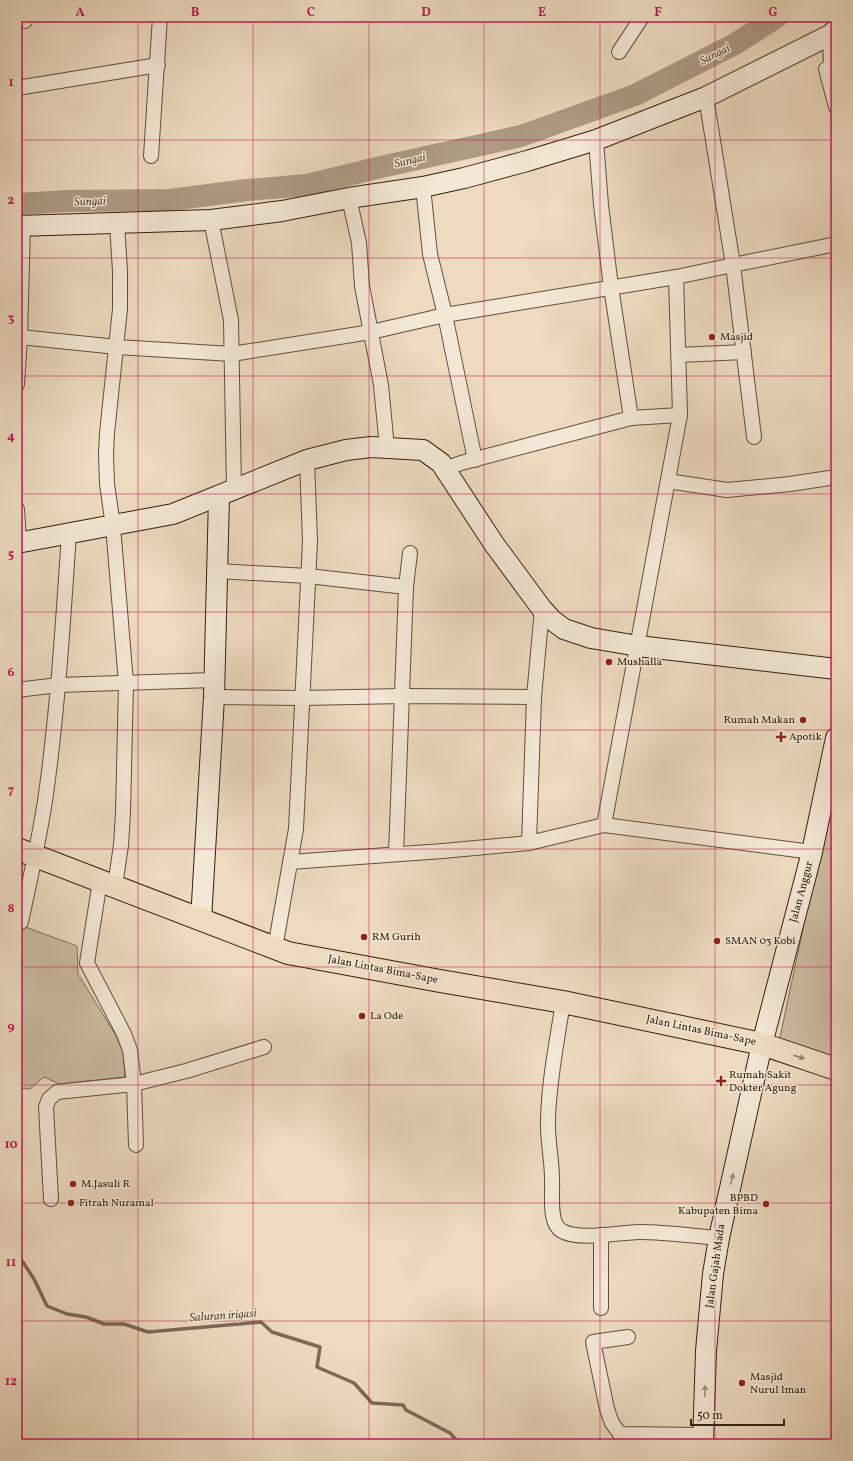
<svg xmlns="http://www.w3.org/2000/svg" width="853" height="1461" viewBox="0 0 853 1461" font-family="Vollkorn,serif">
<rect width="100%" height="100%" fill="#eddabf"/>
<filter id="stains"><feTurbulence type="fractalNoise" baseFrequency=".005" numOctaves="4"/><feColorMatrix values="0 0 0 0 .2 0 0 0 0 .09 0 0 0 0 .02 0 0 0 .5 -.17"/></filter>
<radialGradient id="worn" r=".72"><stop offset=".6" stop-color="#630" stop-opacity="0"/><stop offset="1" stop-color="#630" stop-opacity=".3"/></radialGradient>
<g fill="#cdbba1" stroke="#806e59">
<polygon points="836,773 836,1057 779,1042"/>
<polygon points="17,924 77,946 78,974 115,1034 123,1052 125,1077 59,1084 44,1077 30,1089 17,1088"/>
</g>
<g fill="none" stroke-linecap="round" stroke-linejoin="round">
<polyline stroke="#7d6a56" stroke-width="3.5" points="17,1253 34,1279 47,1306 67,1314 86,1317 104,1324 124,1324 148,1332 261,1322 272,1332 320,1347 317,1367 354,1383 372,1403 403,1405 406,1410 450,1433 460,1444"/>
<polyline stroke="#ae9b84" stroke-width="22" points="17,204 68,201 170,200 247,190 307,185 381,167 521,136 635,95 735,44 777,17"/>
<defs>
<g id="street">
<polyline points="24,17 25,21"/>
<polyline points="830,35 831,66 826,69 836,107"/>
<polyline points="619,52 642,17"/>
<polyline points="17,88 158,65"/>
<polyline points="596,140 601,205 611,287 631,418"/>
<polyline points="151,156 160,17"/>
<polyline points="423,187 430,254 445,315 475,460"/>
<polyline points="349,198 359,243 362,286 381,385 387,448"/>
<polyline points="211,220 231,320 234,489"/>
<polyline points="20,337 117,347 232,354 371,332 445,315 676,277 733,265 706,97"/>
<polyline points="679,355 744,352"/>
<polyline points="17,384 20,337 23,225"/>
<polyline points="754,437 733,265 836,244"/>
<polyline points="445,469 461,463 631,418 680,415"/>
<polyline points="668,481 727,490 790,484 836,477"/>
<polyline points="17,509 19,542"/>
<polyline points="217,571 308,576 406,587 396,854"/>
<polyline points="406,587 410,553"/>
<polyline points="17,690 58,685 214,680"/>
<polyline points="214,697 303,698 403,696 534,697"/>
<polyline points="604,825 680,415 676,277"/>
<polyline points="529,843 604,825 812,852"/>
<polyline points="290,862 443,851 529,843 534,697 542,609"/>
<polyline points="115,886 121,845 123,813 126,683 113,526 107,484 106,454 107,433 120,309 120,271 117,224"/>
<path d="M21 922C30 879 40 837 46 794 58 708 63 621 69 534"/>
<polyline points="275,948 296,829 310,541 307,460"/>
<path d="M563 1002C557 1041 549 1080 548 1119 547 1139 552 1159 552 1179 553 1193 548 1224 562 1231 579 1241 620 1232 640 1232 666 1232 693 1236 719 1238"/>
<polyline points="136,1145 134,1084 186,1071 264,1047"/>
<polyline points="51,1199 46,1107 49,1099 57,1092 134,1084 130,1050 124,1034 87,963 100,881"/>
<polyline points="601,1308 601,1235"/>
<polyline points="628,1337 593,1342 607,1409 612,1423 620,1434 703,1435"/>
</g>
<g id="secondary">
<polyline points="17,226 211,220 282,211 349,198 423,187 464,178 527,161 596,140 706,97 830,35 836,30"/>
<polyline points="17,543 173,514 307,460 346,450 371,447 423,450 441,463 494,544 542,609 552,620 564,629 591,638 638,646 836,669"/>
<polyline points="201,920 214,697 219,497"/>
<polyline points="703,1444 706,1351 713,1274 719,1238 762,1044 812,852 836,738"/>
</g>
<polyline id="highway" points="17,849 288,953 440,981 563,1002 762,1044 836,1069"/>
</defs>
<use href="#street" stroke="#624f3c" stroke-width="16"/>
<use href="#secondary" stroke="#332111" stroke-width="22"/>
<use href="#highway" stroke="#332111" stroke-width="24"/>
<use href="#street" stroke="#f3e7d5" stroke-width="14"/>
<use href="#secondary" stroke="#f3e7d5" stroke-width="20"/>
<use href="#highway" stroke="#eddabf" stroke-width="22"/>
</g>
<defs><path id="oneway-solid" d="M-6-.8H1V-3.2L6.5 0L1 3.2V.8H-6Z"/></defs>
<use fill="#907e68" href="#oneway-solid" transform="translate(799 1057) rotate(18)"/>
<g fill="#9d8e7d">
<use href="#oneway-solid" transform="translate(732 1179) rotate(-77)"/>
<use href="#oneway-solid" transform="translate(705 1391) rotate(-88)"/>
</g>
<path fill="none" stroke="#c2185b" stroke-width="1" stroke-opacity="0.55" d="M138 17V1444M253 17V1444M369 17V1444M484 17V1444M600 17V1444M715 17V1444M17 140H836M17 258H836M17 376H836M17 494H836M17 612H836M17 730H836M17 849H836M17 967H836M17 1085H836M17 1203H836M17 1321H836"/>
<g fill="#8f2418" stroke="#f3e7d5" stroke-width="1.5">
<circle cx="712" cy="337" r="4"/>
<circle cx="609" cy="662" r="4"/>
<circle cx="803" cy="720" r="4"/>
<path d="M779 731h4v4h4v4h-4v4h-4v-4h-4v-4h4z"/>
<circle cx="364" cy="937" r="4"/>
<circle cx="717" cy="941" r="4"/>
<circle cx="362" cy="1016" r="4"/>
<path d="M719 1075h4v4h4v4h-4v4h-4v-4h-4v-4h4z"/>
<circle cx="73" cy="1184" r="4"/>
<circle cx="71" cy="1203" r="4"/>
<circle cx="766" cy="1204" r="4"/>
<circle cx="742" cy="1383" r="4"/>
</g>
<g text-anchor="middle" dominant-baseline="central" stroke-width="3" stroke-linejoin="round" paint-order="stroke">
<g font-size="11" fill="#332111" stroke="#f3e7d5" text-anchor="start">
<text x="720" y="337">Masjid</text>
<text x="617" y="662">Mushalla</text>
<text x="795" y="720" text-anchor="end">Rumah Makan</text>
<text x="789" y="737">Apotik</text>
<text x="372" y="937">RM Gurih</text>
<text x="725" y="941">SMAN 03 Kobi</text>
<text x="370" y="1016">La Ode</text>
<text x="729" y="1075">Rumah Sakit<tspan x="729" dy="13">Dokter Agung</tspan></text>
<text x="81" y="1184">M.Jasuli R</text>
<text x="758" y="1198" text-anchor="end">BPBD<tspan x="758" dy="13">Kabupaten Bima</tspan></text>
<text x="79" y="1203">Fitrah Nuramal</text>
<text x="750" y="1377">Masjid<tspan x="750" dy="13">Nurul Iman</tspan></text>
</g>
<g font-size="11" fill="#332111" stroke="#f3e7d5">
<text transform="translate(802 892) rotate(-75)">Jalan Anggur</text>
<text transform="translate(383 970) rotate(11)">Jalan Lintas Bima-Sape</text>
<text transform="translate(701 1031) rotate(12)">Jalan Lintas Bima-Sape</text>
<text transform="translate(716 1266) rotate(-82)">Jalan Gajah Mada</text>
</g>
<g font-size="12" font-style="italic" fill="#5e4c39" stroke="#f3e7d5">
<text transform="translate(715 55) rotate(-27)">Sungai</text>
<text transform="translate(410 161) rotate(-13)">Sungai</text>
<text transform="translate(90 202) rotate(-2)">Sungai</text>
<text transform="translate(223 1316) rotate(-4)">Saluran irigasi</text>
</g>
</g>
<rect width="853" height="1461" fill="none" stroke="#eddabf" stroke-width="44"/>
<path d="M691 1419v6h93v-6" fill="none" stroke="#332111" stroke-width="2"/>
<text x="697" y="1419" font-size="12" fill="#332111" stroke="#f3e7d5" stroke-width="3" paint-order="stroke">50 m</text>
<rect x="22" y="22" width="809" height="1417" fill="none" stroke="#c2185b" stroke-width="1.5"/>
<g font-size="13" text-anchor="middle" font-weight="bold" fill="#c2185b">
<text x="80" y="16">A</text>
<text x="195" y="16">B</text>
<text x="311" y="16">C</text>
<text x="426" y="16">D</text>
<text x="542" y="16">E</text>
<text x="658" y="16">F</text>
<text x="773" y="16">G</text>
<text x="11" y="86">1</text>
<text x="11" y="204">2</text>
<text x="11" y="322">3</text>
<text x="11" y="440">4</text>
<text x="11" y="558">5</text>
<text x="11" y="676">6</text>
<text x="11" y="794">7</text>
<text x="11" y="912">8</text>
<text x="11" y="1030">9</text>
<text x="11" y="1148">10</text>
<text x="11" y="1266">11</text>
<text x="11" y="1385">12</text>
</g>
<rect width="100%" height="100%" filter="url(#stains)"/>
<rect width="100%" height="100%" fill="url(#worn)"/>
</svg>
